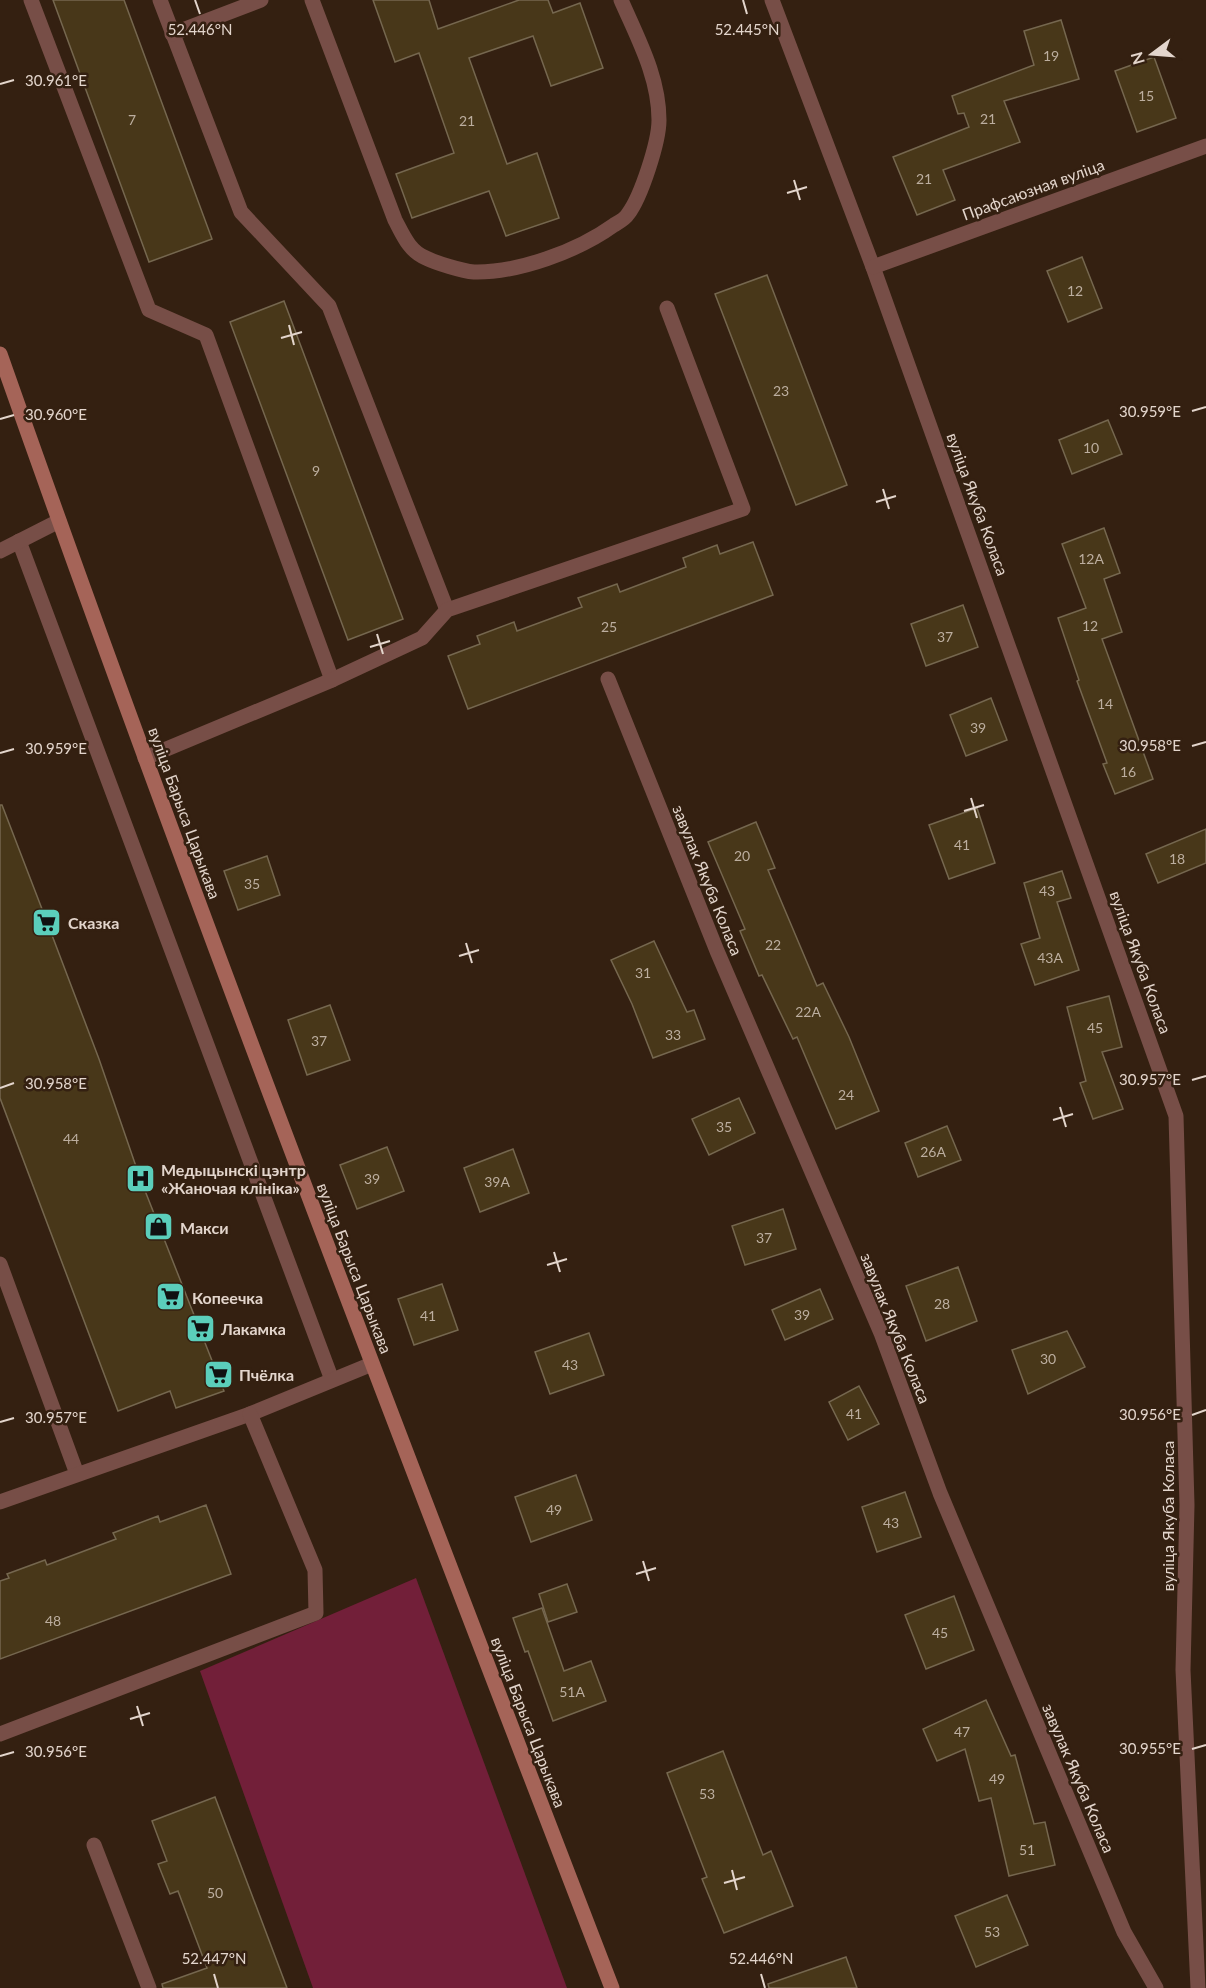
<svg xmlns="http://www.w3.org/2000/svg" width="1206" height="1988" viewBox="0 0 1206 1988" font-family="Lato,sans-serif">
<rect width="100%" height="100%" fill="#342011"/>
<polygon fill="#721f39" points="416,1578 567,1988 313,1988 200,1671"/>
<g fill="#483719" stroke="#75674f" stroke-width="1.5">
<polygon points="53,0 124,0 212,239 149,262"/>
<polygon points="373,0 429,0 438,29 519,0 548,0 553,13 580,3 603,68 551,86 533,36 469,58 507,164 537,153 559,218 506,236 489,191 412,218 396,174 454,153 419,53 395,62"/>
<polygon points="1061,20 1079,79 1004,101 1020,142 943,170 955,200 917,215 893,157 969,127 964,113 958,114 952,96 1034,65 1024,31"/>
<polygon points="1154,57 1176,118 1137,132 1115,71"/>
<polygon points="1082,257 1102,308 1068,322 1047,271"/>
<polygon points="767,275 847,485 796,505 715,294"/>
<polygon points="284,301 403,619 348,640 230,322"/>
<polygon points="1108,420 1122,454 1072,474 1059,440"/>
<polygon points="1104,528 1120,573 1104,579 1122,632 1102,639 1153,779 1115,794 1103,764 1107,763 1077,681 1079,680 1058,618 1086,608 1062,544"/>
<polygon points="753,542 773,595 468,709 448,656 480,644 477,636 514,622 517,631 582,607 578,598 617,584 620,592 686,567 683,558 717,545 720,554"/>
<polygon points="963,605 978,647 926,666 911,624"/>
<polygon points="991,698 1007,740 966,756 950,715"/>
<polygon points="0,805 2,805 47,922 99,1059 140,1178 224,1391 176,1408 170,1391 118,1411 0,1098"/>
<polygon points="977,808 995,863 949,879 929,825"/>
<polygon points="756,822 775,868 768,870 817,986 823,983 849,1037 879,1111 836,1129 797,1037 793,1039 762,975 759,976 740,931 745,929 708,842"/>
<polygon points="1206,829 1206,863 1158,883 1146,854"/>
<polygon points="267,856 280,895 238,910 224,871"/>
<polygon points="1062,871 1071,898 1057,902 1079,970 1035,985 1021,944 1040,938 1024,883"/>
<polygon points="654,941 687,1012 694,1010 705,1039 653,1058 632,1004 611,960"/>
<polygon points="1109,996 1122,1047 1102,1052 1123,1109 1093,1119 1080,1083 1086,1081 1067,1007"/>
<polygon points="330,1005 350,1060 307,1075 288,1020"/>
<polygon points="739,1098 755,1133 709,1155 692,1119"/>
<polygon points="947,1126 961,1160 918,1177 905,1143"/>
<polygon points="387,1147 404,1191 357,1209 340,1165"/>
<polygon points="513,1149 529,1193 480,1212 464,1168"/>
<polygon points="783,1209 796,1249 745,1265 732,1226"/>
<polygon points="958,1267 977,1321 926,1341 906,1286"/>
<polygon points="442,1284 458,1330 414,1345 398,1299"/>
<polygon points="820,1289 833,1319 785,1340 772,1310"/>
<polygon points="1067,1331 1085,1367 1028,1394 1012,1350"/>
<polygon points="589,1333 604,1375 550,1394 535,1352"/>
<polygon points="859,1386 879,1424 848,1440 829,1402"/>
<polygon points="576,1475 592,1520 531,1542 515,1497"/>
<polygon points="905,1492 921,1537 877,1552 862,1507"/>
<polygon points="206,1505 231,1574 0,1659 0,1581 9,1578 7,1574 45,1560 47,1565 116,1539 113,1533 158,1516 160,1522"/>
<polygon points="567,1584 577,1612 548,1622 539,1594"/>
<polygon points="954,1596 974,1650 926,1669 905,1615"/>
<polygon points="542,1608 564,1671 591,1661 606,1701 553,1721 528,1651 525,1652 513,1618"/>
<polygon points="986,1700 1011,1756 1015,1755 1034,1824 1045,1822 1055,1865 1009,1876 991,1798 979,1801 965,1749 937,1761 923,1729"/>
<polygon points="723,1751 763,1855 771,1851 793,1906 724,1933 702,1879 707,1877 667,1773"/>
<polygon points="215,1797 287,1988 163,1988 162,1984 207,1968 178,1891 170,1894 158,1864 167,1861 152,1821"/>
<polygon points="1007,1895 1028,1945 976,1967 955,1916"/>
<polygon points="846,1957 857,1988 769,1988 768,1984"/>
</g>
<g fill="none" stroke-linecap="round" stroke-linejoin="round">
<g stroke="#774e47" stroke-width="15">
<polyline points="31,0 149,310 206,335 332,680"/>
<polyline points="160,0 241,212 329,306 447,610"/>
<path d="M312 0 395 220C403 235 409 251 426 258 436 263 462 271 474 272 518 273 578 251 614 225 619 222 625 219 628 214 641 197 659 142 659 120 659 77 638 39 621 0"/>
<polyline points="172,34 261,0"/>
<polyline points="19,541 332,1380"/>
<polyline points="0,551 59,521"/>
<polyline points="145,758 332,680 422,638 447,610 743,509 667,308"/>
<polyline points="0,1264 77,1474"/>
<polyline points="0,1502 250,1414 372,1364"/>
<polyline points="0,1734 316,1613 315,1570 250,1414"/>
<polyline points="94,1845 149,1988"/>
</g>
<g stroke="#774e47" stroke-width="15">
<polyline points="772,0 873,267 1176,1116 1187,1505 1183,1670 1198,1988"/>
<polyline points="873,267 1206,146"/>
<polyline points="608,679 717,951 881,1333 940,1493 1124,1932 1156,1988"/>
</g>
<path stroke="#a56458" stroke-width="15" d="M0 354C193 903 403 1445 612 1988"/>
</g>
<path fill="none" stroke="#e3d5cc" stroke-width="2" d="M195 0 200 14M743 0 747 14M0 84 14 80M794 180 800 200M787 193 807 187M289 325 294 345M281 338 302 332M1192 411 1206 407M0 419 14 415M883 489 889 509M876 502 896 496M377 634 383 654M370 647 390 641M1192 746 1206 742M0 753 14 749M971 798 977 818M964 811 984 805M466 943 472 963M459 956 479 950M1192 1080 1206 1076M0 1088 14 1083M1060 1107 1066 1127M1053 1120 1073 1114M554 1252 560 1272M547 1265 567 1259M1192 1415 1206 1410M0 1422 14 1418M643 1561 649 1581M636 1574 656 1568M137 1706 143 1726M130 1719 150 1713M1192 1749 1206 1745M0 1756 14 1752M732 1870 737 1890M724 1883 745 1877M214 1974 218 1988M761 1974 765 1988"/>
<defs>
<symbol id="supermarket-square" viewBox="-11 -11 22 22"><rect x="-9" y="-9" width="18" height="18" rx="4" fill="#5bcebb" stroke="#342011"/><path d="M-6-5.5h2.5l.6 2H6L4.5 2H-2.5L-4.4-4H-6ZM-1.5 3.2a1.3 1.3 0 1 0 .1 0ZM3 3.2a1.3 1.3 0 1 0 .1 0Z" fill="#111"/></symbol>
<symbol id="hospital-square" viewBox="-11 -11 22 22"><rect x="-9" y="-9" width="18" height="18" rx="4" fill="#5bcebb" stroke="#342011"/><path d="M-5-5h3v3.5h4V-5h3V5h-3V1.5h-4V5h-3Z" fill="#111"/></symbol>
<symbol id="shop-square" viewBox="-11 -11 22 22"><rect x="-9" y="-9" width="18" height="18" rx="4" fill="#5bcebb" stroke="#342011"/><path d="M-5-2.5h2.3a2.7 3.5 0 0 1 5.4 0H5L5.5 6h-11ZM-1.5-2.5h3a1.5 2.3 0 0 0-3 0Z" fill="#111"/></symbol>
</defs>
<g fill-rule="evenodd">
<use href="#supermarket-square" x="30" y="906" width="33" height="33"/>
<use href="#hospital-square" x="124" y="1162" width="33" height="33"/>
<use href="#shop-square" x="142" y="1210" width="33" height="33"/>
<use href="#supermarket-square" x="154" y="1280" width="33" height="33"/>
<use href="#supermarket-square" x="184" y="1312" width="33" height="33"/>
<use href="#supermarket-square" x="202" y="1358" width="33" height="33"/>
</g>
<g text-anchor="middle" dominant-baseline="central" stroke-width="5" stroke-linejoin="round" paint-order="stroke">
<g font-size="14" fill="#bcae9f">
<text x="1051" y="55">19</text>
<text x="1146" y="95">15</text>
<text x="988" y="118">21</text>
<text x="132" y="119">7</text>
<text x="467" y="120">21</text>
<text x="924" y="178">21</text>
<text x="1075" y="290">12</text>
<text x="781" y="390">23</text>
<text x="1091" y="447">10</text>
<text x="316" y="470">9</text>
<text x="1091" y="558">12А</text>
<text x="1090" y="625">12</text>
<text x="609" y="626">25</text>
<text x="945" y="636">37</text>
<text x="1105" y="703">14</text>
<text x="978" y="727">39</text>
<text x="1128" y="771">16</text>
<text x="962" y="844">41</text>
<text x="742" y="855">20</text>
<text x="1177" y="858">18</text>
<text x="252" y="883">35</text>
<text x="1047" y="890">43</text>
<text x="773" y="944">22</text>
<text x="1050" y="957">43А</text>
<text x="643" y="972">31</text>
<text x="808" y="1011">22А</text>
<text x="1095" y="1027">45</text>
<text x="673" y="1034">33</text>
<text x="319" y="1040">37</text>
<text x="846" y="1094">24</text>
<text x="724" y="1126">35</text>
<text x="71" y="1138">44</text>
<text x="933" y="1151">26А</text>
<text x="372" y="1178">39</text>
<text x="497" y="1181">39А</text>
<text x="764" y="1237">37</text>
<text x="942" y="1303">28</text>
<text x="802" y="1314">39</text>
<text x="428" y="1315">41</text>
<text x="1048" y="1358">30</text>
<text x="570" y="1364">43</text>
<text x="854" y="1413">41</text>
<text x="554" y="1509">49</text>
<text x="891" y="1522">43</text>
<text x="53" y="1620">48</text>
<text x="940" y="1632">45</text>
<text x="572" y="1691">51А</text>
<text x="962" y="1731">47</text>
<text x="997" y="1778">49</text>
<text x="707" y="1793">53</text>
<text x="1027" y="1849">51</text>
<text x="215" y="1892">50</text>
<text x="992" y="1931">53</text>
</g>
<g font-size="16" fill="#e3d5cc" stroke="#342011">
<text transform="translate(1033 189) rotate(-20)">Прафсаюзная вуліца</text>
<text transform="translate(978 504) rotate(70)">вуліца Якуба Коласа</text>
<text transform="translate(185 813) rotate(70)">вуліца Барыса Царыкава</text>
<text transform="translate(708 880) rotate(68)">завулак Якуба Коласа</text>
<text transform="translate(1141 962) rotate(70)">вуліца Якуба Коласа</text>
<text transform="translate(355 1268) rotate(69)">вуліца Барыса Царыкава</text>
<text transform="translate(896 1328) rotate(68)">завулак Якуба Коласа</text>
<text transform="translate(1167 1516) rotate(-90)">вуліца Якуба Коласа</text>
<text transform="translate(529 1722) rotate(69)">вуліца Барыса Царыкава</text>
<text transform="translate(1079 1778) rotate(67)">завулак Якуба Коласа</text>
</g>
<g font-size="16" font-weight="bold" fill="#e3d5cc" stroke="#342011" text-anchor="start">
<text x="68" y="922">Сказка</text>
<text x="161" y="1169">Медыцынскі цэнтр<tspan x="161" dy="18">«Жаночая клініка»</tspan></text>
<text x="180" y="1227">Макси</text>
<text x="192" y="1297">Копеечка</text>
<text x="221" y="1328">Лакамка</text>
<text x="239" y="1374">Пчёлка</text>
</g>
</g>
<g font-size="15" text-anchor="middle" fill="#e3d5cc" stroke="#342011" stroke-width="5" stroke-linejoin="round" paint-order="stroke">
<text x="200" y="35">52.446°N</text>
<text x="747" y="35">52.445°N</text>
<text x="56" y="86">30.961°E</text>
<text x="1150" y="417">30.959°E</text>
<text x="56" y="420">30.960°E</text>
<text x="1150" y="751">30.958°E</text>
<text x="56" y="754">30.959°E</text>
<text x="1150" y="1085">30.957°E</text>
<text x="56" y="1089">30.958°E</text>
<text x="1150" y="1420">30.956°E</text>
<text x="56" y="1423">30.957°E</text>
<text x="1150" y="1754">30.955°E</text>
<text x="56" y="1757">30.956°E</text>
<text x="214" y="1964">52.447°N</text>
<text x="761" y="1964">52.446°N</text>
</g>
<g transform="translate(1152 54) rotate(254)" stroke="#342011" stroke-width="4.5" paint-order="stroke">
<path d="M0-4.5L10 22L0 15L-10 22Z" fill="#e3d5cc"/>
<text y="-9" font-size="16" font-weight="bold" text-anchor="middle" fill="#e3d5cc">N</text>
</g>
</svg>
